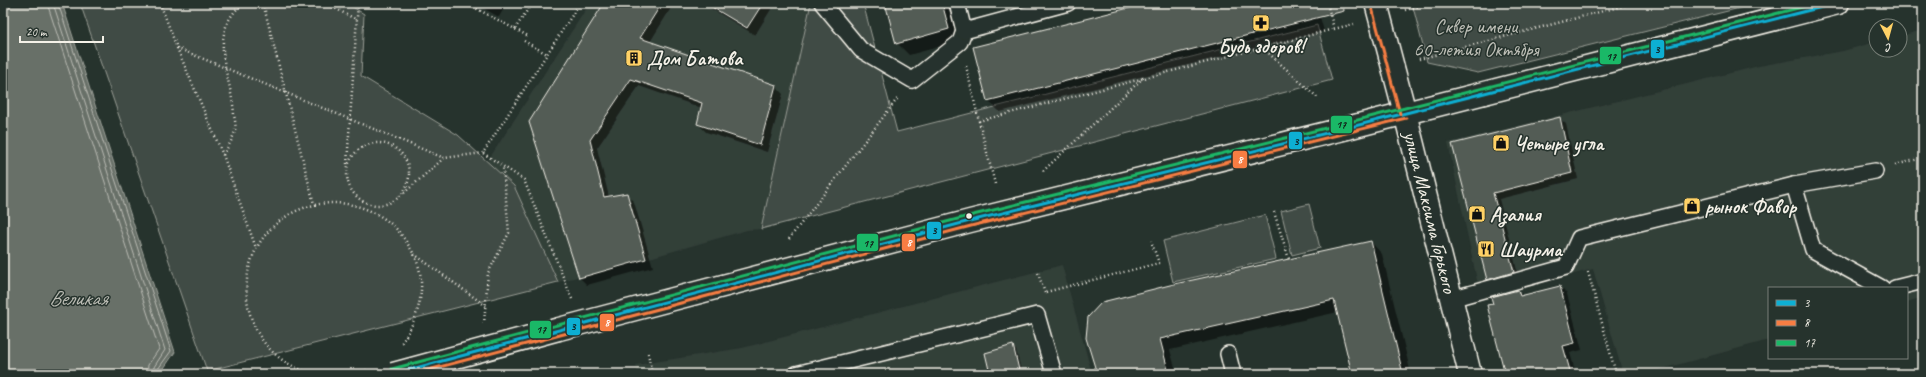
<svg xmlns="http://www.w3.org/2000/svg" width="1926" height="377" viewBox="0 0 1926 377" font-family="Caveat,sans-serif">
<rect width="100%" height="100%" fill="#26332d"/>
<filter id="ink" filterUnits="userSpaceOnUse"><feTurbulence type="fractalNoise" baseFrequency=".025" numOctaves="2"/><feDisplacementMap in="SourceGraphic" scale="8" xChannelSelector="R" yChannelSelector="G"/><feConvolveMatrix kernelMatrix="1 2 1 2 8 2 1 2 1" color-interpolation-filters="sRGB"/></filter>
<g filter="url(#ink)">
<g fill="#333f39">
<polygon points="590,3 811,3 761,229 747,230 646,259 558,282 514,186 487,162"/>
<polygon points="1923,30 1923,297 1907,302 1907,288 1769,288 1769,340 1643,374 1623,374 1593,269 1481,299 1448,143 1759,66 1843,51 1876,42 1876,50 1900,50 1900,36"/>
<polygon points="1062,265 1092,374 638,374 636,365 742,348"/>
</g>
<g fill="#414b45" stroke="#9a9e96">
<polygon points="80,3 346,3 364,14 361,76 458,135 514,186 558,282 207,371"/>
<polygon points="811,3 863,3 897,132 1317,25 1332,80 761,229"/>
<polygon points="1412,3 1760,3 1478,73 1427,62"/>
<polygon points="1309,204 1320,248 1292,255 1281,211"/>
<polygon points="1265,215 1276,259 1173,282 1163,241"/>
</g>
<polygon fill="#676f68" stroke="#9fa39b" points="3,3 62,3 175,352 162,371 162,374 3,374"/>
<g fill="#0007">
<polygon points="474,3 507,3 499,17"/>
<polygon points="605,3 674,3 650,42 775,86 783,94 767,152 706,132 698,124 702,108 639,86 597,148 609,197 627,195 634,202 653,267 587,285 579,277 530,122"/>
<polygon points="702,3 775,3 755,35"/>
<polygon points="886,3 950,3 960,41 909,55 897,43"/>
<polygon points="1153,3 1316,3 1324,31 1000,112 988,101"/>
<polygon points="1559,118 1566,124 1578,179 1499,199 1519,278 1494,286 1488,279 1454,145"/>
<polygon points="1371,242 1382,254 1411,374 1353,374 1338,312 1170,350 1177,374 1098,374 1087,338"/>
<polygon points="1560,287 1567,294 1582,350 1570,353 1576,374 1506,374 1494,304 1518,291 1523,296"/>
<polygon points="1012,347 1016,350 1022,374 991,374"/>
</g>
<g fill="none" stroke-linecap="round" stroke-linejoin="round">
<g stroke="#bcbdb5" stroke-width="1">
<polyline points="47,3 159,349 148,365 147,374"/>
<polyline points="53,3 165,350 154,367 153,374"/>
<polyline points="58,3 171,351 158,369 158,374"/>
</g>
</g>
<g fill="#525c55" stroke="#f4f1e8">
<polygon points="604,3 662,3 640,38 776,85 760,145 697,124 702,103 631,79 590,140 604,197 627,193 646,259 579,278 529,122"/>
<polygon points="705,3 763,3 747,28"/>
<polygon points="885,3 942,3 949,29 896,44"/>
<polygon points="1149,3 1343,3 1344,11 987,101 973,47"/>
<polygon points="1560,117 1572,173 1493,193 1514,272 1487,280 1452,144"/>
<polygon points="1371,241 1403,374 1352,374 1334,300 1160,339 1169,374 1097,374 1086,338 1088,317 1102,302 1170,285"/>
<polygon points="1560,286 1575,343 1563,346 1571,374 1505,374 1487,305 1493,304 1491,297 1518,290 1520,296"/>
<polygon points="1013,345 1020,374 990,374 985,353"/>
</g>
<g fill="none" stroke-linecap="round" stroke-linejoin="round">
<defs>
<g id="lane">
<polyline points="822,3 861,50 912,80 960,42 964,31"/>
<polyline points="957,3 964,31 1068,3"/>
<polyline points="1794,185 1813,250 1882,288"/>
<polyline points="1895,288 1923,281"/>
<polyline points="1451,299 1566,267 1579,238 1794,185 1875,171"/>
<polyline points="1228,354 1233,374"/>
<polyline points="796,374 1037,315 1054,374"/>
</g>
<polyline id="secondary" points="1376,3 1405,113 1470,374"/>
<polyline id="primary" points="559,329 970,221 1343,129 1838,3"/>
</defs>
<use href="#lane" stroke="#f4f1e8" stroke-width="18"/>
<use href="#secondary" stroke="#f4f1e8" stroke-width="25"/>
<use href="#primary" stroke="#f4f1e8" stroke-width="25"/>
<g stroke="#f4f1e8" stroke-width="2.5" stroke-dasharray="1 3" stroke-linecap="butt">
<polyline points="160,3 177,48 223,155 256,248"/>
<polyline points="263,3 314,204"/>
<polyline points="325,3 357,20"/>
<polyline points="466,3 528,36"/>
<polyline points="1405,10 1433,3"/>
<polyline points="515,29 532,3"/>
<polyline points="1334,29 1354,24"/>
<polyline points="524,41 547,54"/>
<polyline points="177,48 444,158"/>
<polyline points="1263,48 1318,98"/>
<polyline points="1419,59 1634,3"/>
<polyline points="966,66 979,121 1334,29 1327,3"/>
<polyline points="979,121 995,184"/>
<circle cx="378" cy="174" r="31"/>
<path d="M223 155C228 147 233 139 235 130 236 125 235 120 234 115 232 75 205 36 243 3"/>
<polyline points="347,164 358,3"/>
<polyline points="1895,165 1923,158"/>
<polyline points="1043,171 1144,77"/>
<polyline points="404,193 444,158 483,153"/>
<polyline points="1274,212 1289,259"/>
<polyline points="789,239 898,98"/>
<polyline points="414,254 486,306"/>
<polyline points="1588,272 1616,374"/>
<polyline points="1038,273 1045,293"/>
<polyline points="1046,292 1159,263 1151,241"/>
<polyline points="572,299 524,180 483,153 580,3"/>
<polyline points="484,324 488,273 509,233 503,167"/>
<polyline points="648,353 652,374"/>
<path d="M311 374C299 369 286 364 276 355 241 325 236 269 267 233 298 197 353 193 390 223 399 230 406 241 412 251 430 282 419 319 400 345"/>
<polyline points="354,374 368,370"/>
</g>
<use href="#lane" stroke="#26332d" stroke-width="15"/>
<use href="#secondary" stroke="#26332d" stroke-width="22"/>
<use href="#primary" stroke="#26332d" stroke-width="22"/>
<defs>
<polyline id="primary-bridge" points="393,374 559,329"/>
</defs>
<use href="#primary-bridge" stroke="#f4f1e8" stroke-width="25" stroke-linecap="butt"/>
<use href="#primary-bridge" stroke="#26332d" stroke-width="22"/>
<defs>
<polyline id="bus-1" points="393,374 970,221 1343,129 1838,3"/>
<g id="bus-2">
<polyline points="1371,4 1400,114"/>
<polyline points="413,374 971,226 1406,118"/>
</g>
<polyline id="bus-3" points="392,369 969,216 1342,124 1818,3"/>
</defs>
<use href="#bus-1" stroke="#26332d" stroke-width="6"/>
<use href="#bus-2" stroke="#26332d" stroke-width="6"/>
<use href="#bus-3" stroke="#26332d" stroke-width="6"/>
<use href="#bus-1" stroke="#0dafd3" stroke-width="3"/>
<use href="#bus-2" stroke="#f77d43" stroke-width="3"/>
<use href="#bus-3" stroke="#1ab867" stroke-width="3"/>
</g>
</g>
<defs>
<symbol id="pharmacy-square" viewBox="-11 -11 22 22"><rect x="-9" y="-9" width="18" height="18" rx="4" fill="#ffd166" stroke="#26332d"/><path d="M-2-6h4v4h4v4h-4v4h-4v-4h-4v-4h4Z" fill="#111"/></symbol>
<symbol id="building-square" viewBox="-11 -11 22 22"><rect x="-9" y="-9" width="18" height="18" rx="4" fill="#ffd166" stroke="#26332d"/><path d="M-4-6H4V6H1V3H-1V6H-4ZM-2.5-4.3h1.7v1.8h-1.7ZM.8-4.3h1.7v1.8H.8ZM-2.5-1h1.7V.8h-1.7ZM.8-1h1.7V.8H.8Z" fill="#111"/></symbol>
<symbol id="shop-square" viewBox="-11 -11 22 22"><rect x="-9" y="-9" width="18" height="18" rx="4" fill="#ffd166" stroke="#26332d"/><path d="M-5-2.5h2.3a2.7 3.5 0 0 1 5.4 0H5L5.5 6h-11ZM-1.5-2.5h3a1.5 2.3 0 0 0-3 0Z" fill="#111"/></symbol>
<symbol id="restaurant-square" viewBox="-11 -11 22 22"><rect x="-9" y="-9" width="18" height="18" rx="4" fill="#ffd166" stroke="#26332d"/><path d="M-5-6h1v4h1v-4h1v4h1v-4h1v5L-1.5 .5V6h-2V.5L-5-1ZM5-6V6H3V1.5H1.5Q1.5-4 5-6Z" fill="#111"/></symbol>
</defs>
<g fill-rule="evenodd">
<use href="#pharmacy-square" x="1251" y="13" width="20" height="20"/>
<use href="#building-square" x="624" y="48" width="20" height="20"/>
<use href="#shop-square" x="1491" y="133" width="20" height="20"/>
<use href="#shop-square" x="1682" y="196" width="20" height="20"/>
<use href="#shop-square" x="1467" y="204" width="20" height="20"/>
<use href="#restaurant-square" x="1476" y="239" width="20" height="20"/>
</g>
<circle fill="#f4f1e8" stroke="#26332d" stroke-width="1.5" cx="969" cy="216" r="3.5"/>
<g text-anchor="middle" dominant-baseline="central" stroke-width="3" stroke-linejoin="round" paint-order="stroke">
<g font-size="20" fill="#bebfb7" stroke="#26332d">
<text x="1476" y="26">Сквер имени<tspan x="1476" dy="23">60-летия Октября</tspan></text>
</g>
<g font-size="20" font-weight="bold" fill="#f4f1e8" stroke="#26332d" text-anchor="start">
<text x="1261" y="46" text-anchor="middle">Будь здоров!</text>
<text x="647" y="58">Дом Батова</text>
<text x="1514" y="143">Четыре угла</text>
<text x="1705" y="206">рынок Фавор</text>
<text x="1490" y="214">Азалия</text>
<text x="1499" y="249">Шаурма</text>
</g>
<g font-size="20" fill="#f4f1e8" stroke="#26332d">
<text transform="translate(1430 212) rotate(76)">улица Максима Горького</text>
</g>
<g font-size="21" font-style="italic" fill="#bcbdb5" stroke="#26332d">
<text x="78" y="298">Великая</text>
</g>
</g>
<g stroke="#26332d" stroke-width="1.5">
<rect x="1650" y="39" width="15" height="20" rx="4" fill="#0dafd3"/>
<rect x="1599" y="46" width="23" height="19" rx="4" fill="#1ab867"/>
<rect x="1330" y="115" width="23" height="19" rx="4" fill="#1ab867"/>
<rect x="1288" y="131" width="15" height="19" rx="4" fill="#0dafd3"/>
<rect x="1232" y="150" width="16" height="19" rx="4" fill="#f77d43"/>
<rect x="926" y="221" width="16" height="19" rx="4" fill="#0dafd3"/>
<rect x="901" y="233" width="15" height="19" rx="4" fill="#f77d43"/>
<rect x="856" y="233" width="23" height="19" rx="4" fill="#1ab867"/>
<rect x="599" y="313" width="16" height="19" rx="4" fill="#f77d43"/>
<rect x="566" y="317" width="15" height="19" rx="4" fill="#0dafd3"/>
<rect x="529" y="320" width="23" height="19" rx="4" fill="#1ab867"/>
</g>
<g font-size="11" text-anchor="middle" font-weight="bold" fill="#fff">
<text x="1240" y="163">8</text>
<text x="909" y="246">8</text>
<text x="607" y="326">8</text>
</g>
<g font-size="11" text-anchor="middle" font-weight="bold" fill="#111">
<text x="1657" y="53">3</text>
<text x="1611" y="60">17</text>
<text x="1341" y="128">17</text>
<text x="1296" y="145">3</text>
<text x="934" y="234">3</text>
<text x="868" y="247">17</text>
<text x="573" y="330">3</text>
<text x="541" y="333">17</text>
</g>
<rect width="1926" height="377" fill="none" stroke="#26332d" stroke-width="16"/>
<rect x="8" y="8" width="1910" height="361" fill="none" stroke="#f4f1e8" stroke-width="1.5" filter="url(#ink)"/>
<rect x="1768" y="287" width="140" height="72" fill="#26332d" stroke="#787f78"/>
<rect x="1776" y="300" width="20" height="6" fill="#0dafd3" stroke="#787f78"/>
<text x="1804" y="307" font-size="12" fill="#f4f1e8">3</text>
<rect x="1776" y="320" width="20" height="6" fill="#f77d43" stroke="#787f78"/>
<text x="1804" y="327" font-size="12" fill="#f4f1e8">8</text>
<rect x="1776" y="340" width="20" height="6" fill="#1ab867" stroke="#787f78"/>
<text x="1804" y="347" font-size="12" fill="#f4f1e8">17</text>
<g transform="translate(1888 38) rotate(174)"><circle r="19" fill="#26332d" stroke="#787f78"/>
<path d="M0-3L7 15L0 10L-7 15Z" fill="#ffd166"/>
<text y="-6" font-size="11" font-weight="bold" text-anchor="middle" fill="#f4f1e8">С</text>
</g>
<path d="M20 36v6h83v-6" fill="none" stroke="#f4f1e8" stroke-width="2"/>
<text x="26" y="36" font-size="12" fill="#f4f1e8" stroke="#26332d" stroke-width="3" paint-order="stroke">20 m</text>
</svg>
